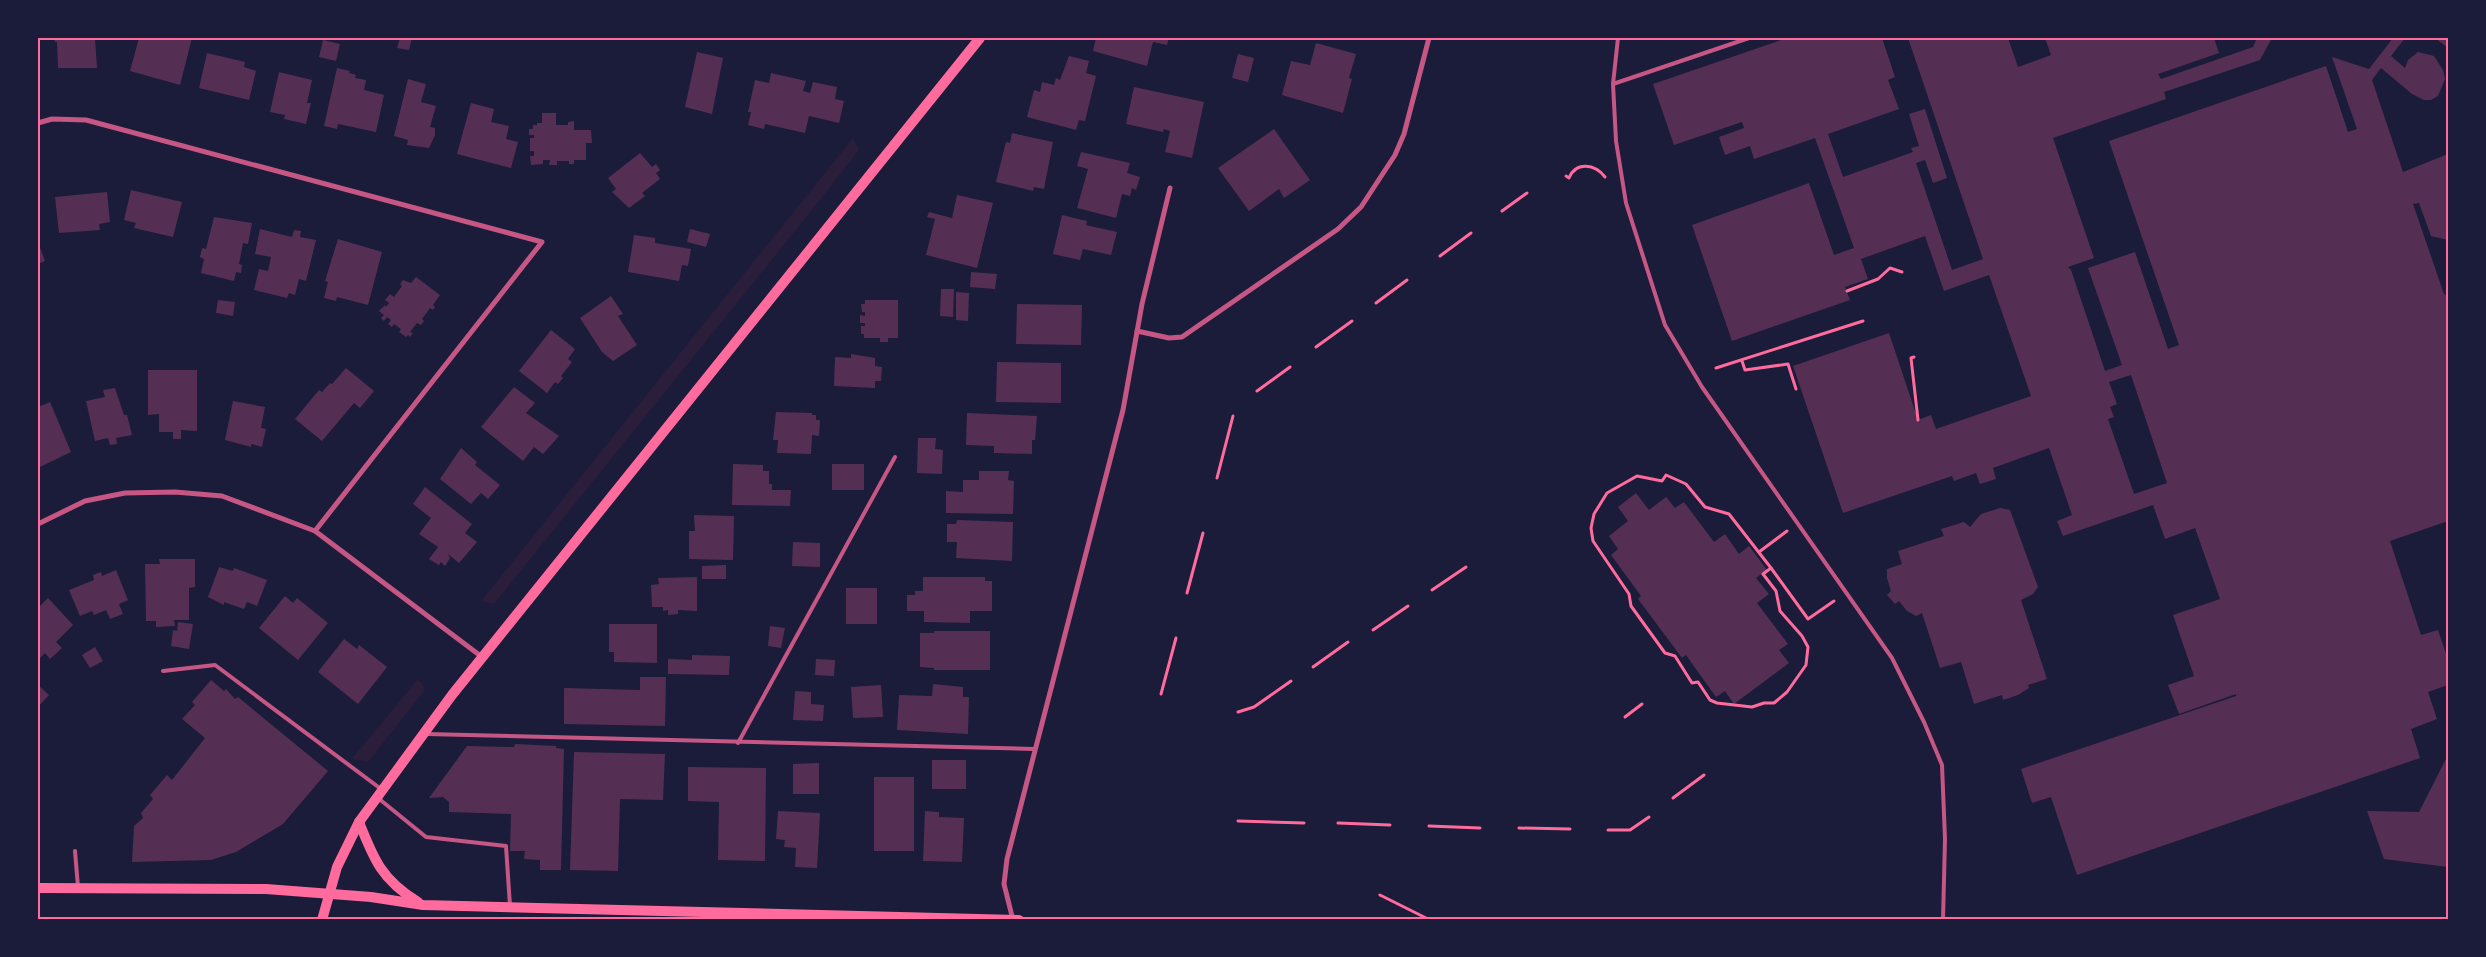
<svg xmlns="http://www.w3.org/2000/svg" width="2486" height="957" viewBox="0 0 2486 957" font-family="Merriweather,serif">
<rect width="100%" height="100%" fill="#1b1b3a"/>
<g fill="#2a1e3b">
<polygon points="853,138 859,150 816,205 494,604 481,601"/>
<polygon points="417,680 421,682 425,690 368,762 352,759"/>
</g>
<g fill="#542f53" fill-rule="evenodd">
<polygon points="54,38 95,38 97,68 58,68 57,42 55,42"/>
<polygon points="139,38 192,38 180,85 130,71"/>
<polygon points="400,38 412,38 409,50 397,48"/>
<polygon points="1096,38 1169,38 1167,45 1153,42 1147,66 1093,51"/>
<path d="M1787 38H1882L1895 77 1888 80 1899 109 1828 134 1843 177 1913 152 1911 148 1919 146 1909 114 1925 109 1947 178 1933 183 1925 160 1916 163 1952 270 1983 259 1908 38H2008L2018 67 2051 55 2045 38H2214L2219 53 2158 74 2161 79 2253 47 2257 38H2272L2260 60 2164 92 2166 99 2053 138 2094 258 2068 267 2071 270 2105 371 2122 365 2088 268 2135 252 2168 349 2179 345 2109 141 2326 66 2348 132 2357 129 2332 57 2369 69 2393 38H2405L2391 56 2405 68 2408 60 2418 52 2434 56 2443 70 2445 79 2438 96 2431 100H2424L2412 94 2381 68 2372 80 2403 172 2448 154V240L2431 236 2419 203 2413 204 2444 294 2448 296V521L2390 541 2421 635 2438 630 2448 660V685L2428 692 2437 719 2411 729 2420 758 2077 875 2051 797 2032 803 2021 769 2236 696V694L2179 714 2168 685 2194 676 2173 615 2220 599 2195 528 2165 539 2153 505 2063 536 2057 521 2072 515 2049 448 1993 468 1996 479 1980 484 1976 473 1954 481 1952 476 1843 513 1793 366 1889 333 1918 420 1931 415 1936 429 2031 396 1989 275 1944 291 1925 236 1861 259 1868 279 1845 287 1850 300 1732 341 1692 225 1809 183 1834 255 1854 248 1815 138 1754 159 1750 146 1725 155 1719 137 1744 128 1742 122 1674 145 1653 84ZM2131 375 2167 483 2134 494 2108 419 2114 417 2110 407 2117 404 2109 382Z"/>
<polygon points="2435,38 2448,38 2448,48"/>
<polygon points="323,40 340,44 336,61 319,57"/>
<polygon points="1316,43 1356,54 1349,78 1352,79 1343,113 1282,95 1291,61 1310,65"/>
<polygon points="697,52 723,58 712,114 685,107"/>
<polygon points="207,53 245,62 244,67 256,71 249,100 199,88"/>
<polygon points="1238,54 1254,58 1248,82 1232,78"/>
<polygon points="1069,56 1089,61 1086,73 1096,76 1085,121 1079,120 1076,130 1027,117 1034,90 1040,92 1042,82 1054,85 1056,78 1060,80"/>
<polygon points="337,68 350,71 349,73 356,75 355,78 366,80 364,90 384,95 376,132 338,124 337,129 324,126"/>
<polygon points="279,72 312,80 307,103 311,103 306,124 284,119 285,115 270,112"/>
<polygon points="771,73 806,81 803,91 810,93 813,82 837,87 835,99 844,101 839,123 809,116 805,133 765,124 764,129 748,125 751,112 748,112 755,80 769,83"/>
<polygon points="408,79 426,84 421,102 436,106 430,127 435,128 435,135 429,148 407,145 408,140 394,136"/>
<polygon points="1134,87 1204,102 1192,158 1165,152 1170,131 1164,129 1163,132 1126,124"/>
<polygon points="471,103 494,109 491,122 509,126 506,139 518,142 511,168 457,154"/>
<polygon points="542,113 556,113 556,125 568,125 568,122 574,121 574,130 591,130 592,143 586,143 586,160 574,160 574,164 569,164 569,161 557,161 557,165 549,165 550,160 543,160 543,164 531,165 530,156 534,156 534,151 530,151 530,138 534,138 534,135 529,135 529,129 533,129 533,125 537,125 537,123 542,123"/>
<polygon points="1274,129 1310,180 1284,198 1279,189 1249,211 1218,168"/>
<polygon points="1012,133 1053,142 1044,189 1034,187 1033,191 996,182 1006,142 1010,143"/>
<polygon points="1081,152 1130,163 1127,173 1140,177 1136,190 1132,188 1130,196 1122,194 1116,218 1077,208 1088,169 1077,166"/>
<polygon points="640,153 652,167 656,164 660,170 656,173 660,179 642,193 645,196 629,208 612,192 616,189 608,178"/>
<polygon points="131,190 182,202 173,237 134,228 136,223 124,220"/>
<polygon points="107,192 110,222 99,224 100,230 59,233 55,197"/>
<polygon points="957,195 993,203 977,268 926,255 935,219 927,217 929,212 952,218"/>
<polygon points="1062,215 1087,221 1086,225 1117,232 1111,255 1083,249 1080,260 1053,254"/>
<polygon points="214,217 252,223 248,244 243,243 239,264 242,265 241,273 236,272 234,281 201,273 204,259 200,257 202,248 206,249"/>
<polygon points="260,229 292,237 294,230 301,231 300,237 316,240 306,281 299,279 295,295 289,293 287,298 254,290 259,269 268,271 271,257 255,254"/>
<polygon points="690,229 710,234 706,247 687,242"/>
<polygon points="634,235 655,238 655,243 691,249 688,266 682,265 679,281 628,272"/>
<polygon points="338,239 382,252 368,305 337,297 336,301 324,298 328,282 325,281"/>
<polygon points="38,242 45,261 38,264"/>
<polygon points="971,272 997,274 995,289 970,287"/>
<polygon points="416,277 440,295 433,305 435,307 433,310 430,308 422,319 424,321 421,325 417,323 410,332 413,333 410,337 408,335 406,337 399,332 401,329 394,324 392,327 388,324 391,320 387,317 384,321 381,318 384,315 379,311 385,305 386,307 389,303 385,300 390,294 394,297 402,286 400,284 403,280 411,283"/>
<polygon points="941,289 954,289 953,317 940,316"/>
<polygon points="956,292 969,293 968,321 956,320"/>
<polygon points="611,296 623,314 618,316 637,345 613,361 602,352 580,318"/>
<polygon points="218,300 235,302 233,316 216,313"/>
<polygon points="865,300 898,300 898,338 888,338 888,342 880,342 880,338 864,338 864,334 861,334 861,326 865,326 865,323 860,323 860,315 865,316 865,312 862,312 861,304 865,304"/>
<polygon points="1017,304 1082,305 1081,345 1016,344"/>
<polygon points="551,330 575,349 568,359 572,362 561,376 563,378 558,384 555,382 547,393 519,371"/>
<polygon points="851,354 875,358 875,366 882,367 881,381 875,381 875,388 834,386 835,357 851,358"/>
<polygon points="997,362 1061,363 1061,403 996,402"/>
<polygon points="346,368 374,391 360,408 354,403 322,441 295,419 319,390 322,392 330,383 332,384"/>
<polygon points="148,370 197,370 197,431 181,430 181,439 173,439 173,432 159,432 159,414 148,415"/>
<polygon points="514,387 535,403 526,413 559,436 543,454 534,447 523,461 481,427"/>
<polygon points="115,388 124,415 127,415 132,435 116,438 117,444 110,445 108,438 95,441 86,401 105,397 103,390"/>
<polygon points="233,401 265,407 261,428 266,429 262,447 251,444 251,447 225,440"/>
<polygon points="50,402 71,452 38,468 38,407"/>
<polygon points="776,412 812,413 812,415 816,415 816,420 820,420 819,436 812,435 811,454 777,453 778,440 773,440"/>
<polygon points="967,413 1037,416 1035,440 1032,440 1032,454 994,453 994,446 966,445"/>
<polygon points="918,438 936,438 935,449 943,450 942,474 917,473"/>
<polygon points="461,448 477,462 475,465 500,485 488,499 481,493 471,504 440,479"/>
<polygon points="733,464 763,465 763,471 769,471 769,484 772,484 772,490 791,490 790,506 732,505"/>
<rect x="832" y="464" width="32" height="26"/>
<polygon points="979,471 1009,471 1008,480 1014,481 1013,514 946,513 946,491 963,492 963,480 979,480"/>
<polygon points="425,487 472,524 465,533 477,542 459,563 448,554 450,558 445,566 441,562 439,565 429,559 438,547 419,534 431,518 413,504"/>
<polygon points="1636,493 1649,510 1666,497 1675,508 1684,502 1714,542 1725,534 1739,554 1749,546 1767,570 1756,578 1769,594 1757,603 1788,644 1779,650 1789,663 1734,704 1725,691 1716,697 1686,655 1682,658 1638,599 1641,596 1611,555 1618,549 1609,536 1628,521 1618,507"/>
<polygon points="2000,508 2010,510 2038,587 2033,594 2021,600 2047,679 2028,685 2029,688 2018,695 2003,700 2002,695 1974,704 1961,662 1940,668 1922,613 1916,616 1907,611 1899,601 1895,604 1887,595 1891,591 1887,578 1887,569 1902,564 1898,551 1944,536 1941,529 1964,522 1970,527 1981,514"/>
<polygon points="694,515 734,516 733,560 689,559 689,531 695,531"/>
<polygon points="957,520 1013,522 1012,561 956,558 957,542 947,542 947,524 956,524"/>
<polygon points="793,542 820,543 820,567 792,566"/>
<polygon points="159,559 195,559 195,587 189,588 189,620 174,620 175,626 156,627 156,621 146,621 145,564 160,564"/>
<polygon points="726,565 726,579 702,579 702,566"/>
<polygon points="219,567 233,571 234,568 267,580 257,606 247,602 244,609 224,602 224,605 208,597"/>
<polygon points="116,570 128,600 119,604 123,614 110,619 106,610 94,615 92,611 80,616 69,590 94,580 93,575 101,572 102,576"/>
<polygon points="697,577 697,611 678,610 678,614 668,615 668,610 663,611 663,607 652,607 651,585 659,584 658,578"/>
<polygon points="923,577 985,577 985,581 992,581 992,611 970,611 970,623 924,622 924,611 907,611 907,595 915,595 915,591 923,591"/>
<rect x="846" y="588" width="31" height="36"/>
<polygon points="285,596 293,603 297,598 328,623 298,660 259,628"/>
<polygon points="48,598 73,625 56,642 62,648 50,659 45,653 38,660 38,608"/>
<polygon points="178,622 193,624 189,649 171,646 173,630 177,631"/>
<polygon points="609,624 657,624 657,663 614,662 614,652 609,652"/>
<polygon points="770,626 785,628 781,648 768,646"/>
<polygon points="934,631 990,631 990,670 934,670 934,668 920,667 920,633 934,633"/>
<polygon points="344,639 357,649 359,645 387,667 358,704 318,672"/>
<polygon points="95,647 103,661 90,668 82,655"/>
<polygon points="692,655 730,656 729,675 668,674 668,659 692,660"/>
<polygon points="816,659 835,660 834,676 815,675"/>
<polygon points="640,677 666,677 665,726 564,724 564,688 640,690"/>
<polygon points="211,680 224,691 226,689 235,699 238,697 328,771 283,824 236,852 211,860 132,862 134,826 143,818 141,813 153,799 150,795 167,775 172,780 205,738 182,719 195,705 192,702"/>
<polygon points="933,684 963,687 963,697 969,697 968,734 897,730 899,695 932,696"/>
<polygon points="38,685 49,695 38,707"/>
<polygon points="881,685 883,717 853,718 851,687"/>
<polygon points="795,691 811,692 811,704 824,705 823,721 793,720"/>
<polygon points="515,744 556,746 556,748 564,749 561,870 540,870 540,860 524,859 525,851 510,851 511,814 449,812 449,802 443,797 429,798 467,746 514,747"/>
<polygon points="574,752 665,754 663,800 620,799 618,871 570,870"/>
<polygon points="2448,755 2448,867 2384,859 2367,811 2419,812"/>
<rect x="932" y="760" width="34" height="29"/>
<polygon points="819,763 819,794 793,794 793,764"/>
<polygon points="688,767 766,768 765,861 718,860 719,802 688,801"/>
<rect x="874" y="777" width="40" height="74"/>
<polygon points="778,811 820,813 817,868 795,867 796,848 784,847 785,840 776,839"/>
<polygon points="925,811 939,812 939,817 964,818 962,862 923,861"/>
</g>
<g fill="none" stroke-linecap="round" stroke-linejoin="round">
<g stroke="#ff6b9d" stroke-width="3">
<path d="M1566 176 1569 178C1576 161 1595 164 1605 177"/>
<polyline points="1502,211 1527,193"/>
<polyline points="1440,256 1471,233"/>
<polyline points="1847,291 1878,279 1890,268 1902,272"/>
<polyline points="1376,303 1407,280"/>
<polyline points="1316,347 1352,321"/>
<polyline points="1914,357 1911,358 1918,420"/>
<polyline points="1742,361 1745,370 1788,364 1796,389"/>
<polyline points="1716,368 1863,321"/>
<polyline points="1257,391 1290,367"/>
<polygon points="1666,475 1686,484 1705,507 1729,514 1771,568 1763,574 1776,591 1780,611 1802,636 1808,647 1806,665 1787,692 1774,703 1764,703 1752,707 1717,703 1710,700 1698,682 1692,683 1675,656 1665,653 1631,606 1629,594 1593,541 1591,528 1594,514 1607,493 1637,476 1662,481"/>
<polyline points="1217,478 1233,416"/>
<polyline points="1759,552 1787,531"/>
<polyline points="1771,568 1808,619 1834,601"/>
<polyline points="1432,590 1466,567"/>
<polyline points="1187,593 1203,533"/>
<polyline points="1373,630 1408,606"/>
<polyline points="1313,667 1348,642"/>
<polyline points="1161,694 1176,638"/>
<polyline points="1238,712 1254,707 1291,681"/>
<polyline points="1625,717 1642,704"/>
<polyline points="1673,798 1704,775"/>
<polyline points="1238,821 1304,823"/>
<polyline points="1338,823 1390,825"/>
<polyline points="1429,826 1480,828"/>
<polyline points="1519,828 1570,829"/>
<polyline points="1608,830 1630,830 1649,817"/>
<polyline points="1380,895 1430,920"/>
</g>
<g stroke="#c65784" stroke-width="4">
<polyline points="1618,38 1613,84 1616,141 1626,203 1665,325 1702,387 1892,658 1924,722 1942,765 1945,839 1943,920"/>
<polyline points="1613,84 1749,38"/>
<polyline points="163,671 215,665 381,789"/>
<polyline points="426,734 1034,749"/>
<polyline points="738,743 895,457"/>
<polyline points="378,798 426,837 506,846 510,906"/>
<polyline points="75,851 78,887"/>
</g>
<g stroke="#c65784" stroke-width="5">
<polyline points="38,123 52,119 86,120 542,242 315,531"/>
<polyline points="1137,331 1169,338 1182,337 1338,229 1361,207 1395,155 1404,134 1429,38"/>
<polyline points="38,524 85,501 125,493 175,492 222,496 315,531 482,657"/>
<polyline points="1013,920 1004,884 1007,859 1123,410 1142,304 1170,188"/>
</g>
<g stroke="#ff6b9d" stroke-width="10">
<path d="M359 822C374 860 382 880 418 902"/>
<polyline points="38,888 266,889 371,897 423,905 1019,920"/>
<polyline points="322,920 337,867 359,822 452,695 980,38"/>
</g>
</g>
<rect width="2486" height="957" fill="none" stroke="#1b1b3a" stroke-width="78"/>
<rect x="39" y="39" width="2408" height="879" fill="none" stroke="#ff6b9d" stroke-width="2"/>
</svg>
